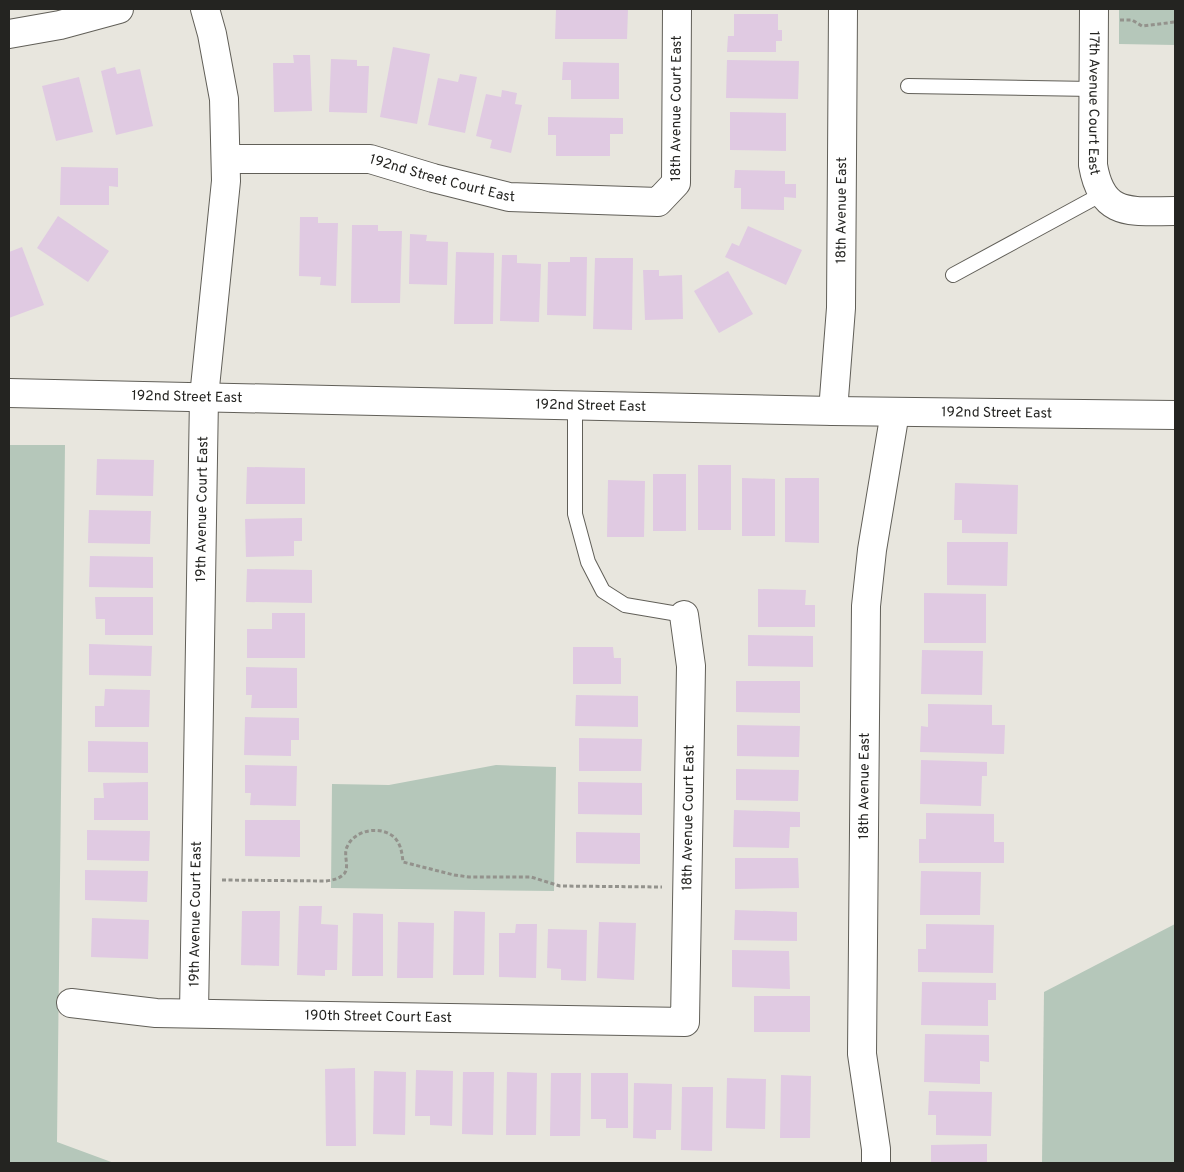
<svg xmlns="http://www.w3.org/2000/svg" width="1184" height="1172" viewBox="0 0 1184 1172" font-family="Overpass,sans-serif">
<rect width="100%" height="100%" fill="#e8e6de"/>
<g fill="#b5c7ba">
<polygon points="1119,9 1175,9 1175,45 1119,44"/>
<polygon points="9,445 65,445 57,1142 114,1163 9,1163"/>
<polygon points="496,765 556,767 554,891 331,888 332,784 389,785"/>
<polygon points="1175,924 1175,1163 1042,1163 1044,992"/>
</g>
<g fill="#e0cae2">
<polygon points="556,9 628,9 627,39 555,39"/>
<polygon points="734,14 778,14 778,30 782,30 782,41 776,41 776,52 727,52 728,36 734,36"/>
<polygon points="393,47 430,54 417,124 380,117"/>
<polygon points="293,55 310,55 312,111 274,112 273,63 294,63"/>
<polygon points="331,59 357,60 357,66 369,66 367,113 329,112"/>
<polygon points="727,60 799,61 798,99 726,98"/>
<polygon points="563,62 619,63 619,99 571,99 571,80 562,80"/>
<polygon points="115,67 117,74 140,69 153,126 116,135 101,71"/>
<polygon points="460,74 477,77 465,133 428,125 438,78 458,82"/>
<polygon points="79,77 93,132 56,141 42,86"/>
<polygon points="502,90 517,93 515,104 522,105 511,153 490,148 492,140 476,136 486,94 501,97"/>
<polygon points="730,112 786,113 786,151 730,150"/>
<polygon points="548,117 623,118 623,134 610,134 610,156 556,156 556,135 548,135"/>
<polygon points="61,167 118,168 118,187 109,186 109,205 60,205"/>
<polygon points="735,170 785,171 785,184 796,184 796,198 784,197 784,210 741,209 741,188 734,188"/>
<polygon points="58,216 109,251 88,282 37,248"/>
<polygon points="300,217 318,217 318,223 338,223 336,286 320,285 321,277 299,276"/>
<polygon points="352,225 378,225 378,231 402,231 400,303 351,303"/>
<polygon points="748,226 802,250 786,285 725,257 732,243 739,246"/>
<polygon points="410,234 427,235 426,241 448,242 447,285 409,284"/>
<polygon points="22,247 44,305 9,318 9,252"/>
<polygon points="456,252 494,253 493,324 454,324"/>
<polygon points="502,255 517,255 517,263 541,264 539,322 500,321"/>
<polygon points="570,257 587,257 586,316 547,315 548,262 570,262"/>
<polygon points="595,258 633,258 632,330 593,329"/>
<polygon points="643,270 659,270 659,276 682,275 683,319 645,320"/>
<polygon points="728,271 753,314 719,333 694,291"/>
<polygon points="97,459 154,460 153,496 96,495"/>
<rect x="698" y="465" width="33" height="65"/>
<polygon points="247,467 305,468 305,504 246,504"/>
<rect x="653" y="474" width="33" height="57"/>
<polygon points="742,478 775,479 775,536 742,536"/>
<polygon points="785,478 819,478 819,543 785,542"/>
<polygon points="608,480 645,481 644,537 607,537"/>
<polygon points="955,483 1018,485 1017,534 962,533 962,520 954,520"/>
<polygon points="89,510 151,511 150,544 88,543"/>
<polygon points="302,518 302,541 294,541 294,556 246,557 245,519"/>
<polygon points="947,542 1008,542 1007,586 947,585"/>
<polygon points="90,556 153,557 153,588 89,587"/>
<polygon points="247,569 312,570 312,603 246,602"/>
<polygon points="758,589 806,590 805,605 815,605 815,627 758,627"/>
<polygon points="924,593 986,594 986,643 924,643"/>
<polygon points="95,597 153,597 153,635 105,635 105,619 96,619"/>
<polygon points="272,613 305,613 305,658 247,658 247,629 272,629"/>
<polygon points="748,635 813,636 813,667 748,666"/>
<polygon points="89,644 152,646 151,676 89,675"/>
<polygon points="573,647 613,647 614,658 621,658 621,684 573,684"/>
<polygon points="922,650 983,651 982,695 921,694"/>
<polygon points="246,667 297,668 297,708 251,708 252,695 246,695"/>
<polygon points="736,681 800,681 800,713 736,712"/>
<polygon points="105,689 150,690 149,727 95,727 95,706 104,706"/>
<polygon points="576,695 638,696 638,727 575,726"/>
<polygon points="928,704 992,705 992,725 1005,725 1004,754 920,752 921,726 928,727"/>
<polygon points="245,717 299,718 299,740 291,740 291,756 244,755"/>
<polygon points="737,725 800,726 799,757 737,756"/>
<polygon points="579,738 642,739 641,771 579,771"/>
<polygon points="88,741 148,742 148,773 88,772"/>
<polygon points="921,760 987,762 987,776 982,776 981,806 920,804"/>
<polygon points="245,765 297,766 296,806 250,805 251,793 245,793"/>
<polygon points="736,769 799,770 798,801 736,800"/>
<polygon points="148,782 148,820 94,820 94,798 104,798 103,783"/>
<polygon points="578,782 642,783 642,815 578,814"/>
<polygon points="734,810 800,812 800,827 790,827 789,848 733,847"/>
<polygon points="926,813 994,814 994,842 1004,842 1004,863 919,863 919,839 926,839"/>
<polygon points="245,820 300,820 300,857 245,856"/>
<polygon points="87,830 150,831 149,861 87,860"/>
<polygon points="576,832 640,833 640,864 576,863"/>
<polygon points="735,858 798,858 799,888 735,889"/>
<polygon points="85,870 148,871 147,902 85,900"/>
<polygon points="921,871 981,872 980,915 920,915"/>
<polygon points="299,906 322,906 321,924 338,925 337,970 325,970 325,976 297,975"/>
<polygon points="735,910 797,912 797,941 734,940"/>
<polygon points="242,911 280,911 279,966 241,965"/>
<polygon points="454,911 485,912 484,975 453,975"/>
<polygon points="353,913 383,914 383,976 352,976"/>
<polygon points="92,918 149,920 148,959 91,957"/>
<polygon points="398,922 434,923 433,978 397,978"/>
<polygon points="599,922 636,923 634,980 597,978"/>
<polygon points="516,924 537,924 536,978 499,977 499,933 515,933"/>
<polygon points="926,924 994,925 993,973 918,972 918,949 926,949"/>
<polygon points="548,929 587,930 586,981 561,980 561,969 547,968"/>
<polygon points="732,950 789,951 790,989 732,987"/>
<polygon points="922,982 996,983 996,1000 988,1000 988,1026 921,1025"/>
<rect x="754" y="996" width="56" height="36"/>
<polygon points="925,1034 989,1035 989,1062 980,1061 980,1084 924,1082"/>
<polygon points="355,1068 356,1146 326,1146 325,1069"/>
<polygon points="416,1070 453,1071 452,1126 430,1125 430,1116 415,1116"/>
<polygon points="374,1071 406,1072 405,1135 373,1134"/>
<polygon points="463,1072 494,1072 493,1135 462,1134"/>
<polygon points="507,1072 537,1073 536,1135 506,1135"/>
<polygon points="551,1073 581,1073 580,1136 550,1136"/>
<polygon points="591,1073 628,1073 628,1128 606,1128 606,1119 591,1119"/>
<polygon points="781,1075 811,1076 810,1138 780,1138"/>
<polygon points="727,1078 766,1079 765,1129 726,1128"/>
<polygon points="634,1083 672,1084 671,1130 656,1130 656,1139 633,1138"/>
<polygon points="682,1087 713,1087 712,1151 681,1150"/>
<polygon points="929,1091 992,1092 991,1136 936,1135 936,1115 928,1115"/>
<polygon points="987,1144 987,1163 931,1163 931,1145"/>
</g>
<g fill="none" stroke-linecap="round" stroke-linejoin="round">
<defs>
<g id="service">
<polyline points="908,86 1093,89"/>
<polyline points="953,275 1102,194"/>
<polyline points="575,405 575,514 588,562 603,591 625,605 684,615"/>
</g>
<g id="minor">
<path id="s1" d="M1094 9 1093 165C1102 218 1131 211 1175 211"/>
<polyline points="9,34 60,25 119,9"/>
<path id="s2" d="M226 159H370L433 178 509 197 658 202 676 183 677 9"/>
<path id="s3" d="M833 411 841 308 843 9"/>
<path id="s4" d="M71 1003 156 1013 685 1022 691 666 684 615"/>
<path id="s5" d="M194 1013 204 397 226 181 224 99 212 34 205 9"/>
<path id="s6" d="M876 1163V1149L862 1054 866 606 872 550 895 412"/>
</g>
<g id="tertiary">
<path id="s7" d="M9 393 833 411 1175 415"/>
</g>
</defs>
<use href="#service" stroke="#615f58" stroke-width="16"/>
<use href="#minor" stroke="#615f58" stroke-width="30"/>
<use href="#tertiary" stroke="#615f58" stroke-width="30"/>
<g stroke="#93928c" stroke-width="3" stroke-dasharray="4 2.5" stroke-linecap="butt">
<polyline points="1120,20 1132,20 1142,26 1175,22"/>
<path d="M222 880 326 881C333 880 339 879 344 874 350 867 343 855 347 847 354 830 380 825 394 837 401 844 402 853 403 862L454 875 469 877H531L560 886 662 887"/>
</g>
<use href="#service" stroke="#fff" stroke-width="14"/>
<use href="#minor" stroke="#fff" stroke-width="28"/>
<use href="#tertiary" stroke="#fff" stroke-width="28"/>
</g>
<g text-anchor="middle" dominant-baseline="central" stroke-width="4.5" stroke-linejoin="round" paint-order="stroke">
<g font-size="14" fill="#242421" stroke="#f5f3eb">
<text stroke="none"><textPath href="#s1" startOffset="94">17th Avenue Court East</textPath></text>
<text stroke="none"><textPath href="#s2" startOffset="538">18th Avenue Court East</textPath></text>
<text stroke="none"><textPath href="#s2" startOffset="219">192nd Street Court East</textPath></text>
<text stroke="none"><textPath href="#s3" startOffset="201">18th Avenue East</textPath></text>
<text stroke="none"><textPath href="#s7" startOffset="178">192nd Street East</textPath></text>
<text stroke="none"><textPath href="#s7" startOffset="582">192nd Street East</textPath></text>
<text stroke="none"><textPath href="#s7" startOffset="988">192nd Street East</textPath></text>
<text stroke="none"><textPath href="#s5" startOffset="504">19th Avenue Court East</textPath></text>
<text stroke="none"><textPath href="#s6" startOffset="378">18th Avenue East</textPath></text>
<text stroke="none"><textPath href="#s4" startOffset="819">18th Avenue Court East</textPath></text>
<text stroke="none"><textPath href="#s5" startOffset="99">19th Avenue Court East</textPath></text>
<text stroke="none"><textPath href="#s4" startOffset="308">190th Street Court East</textPath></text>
</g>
</g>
<rect width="1184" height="1172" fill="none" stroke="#242421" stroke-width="20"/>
</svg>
